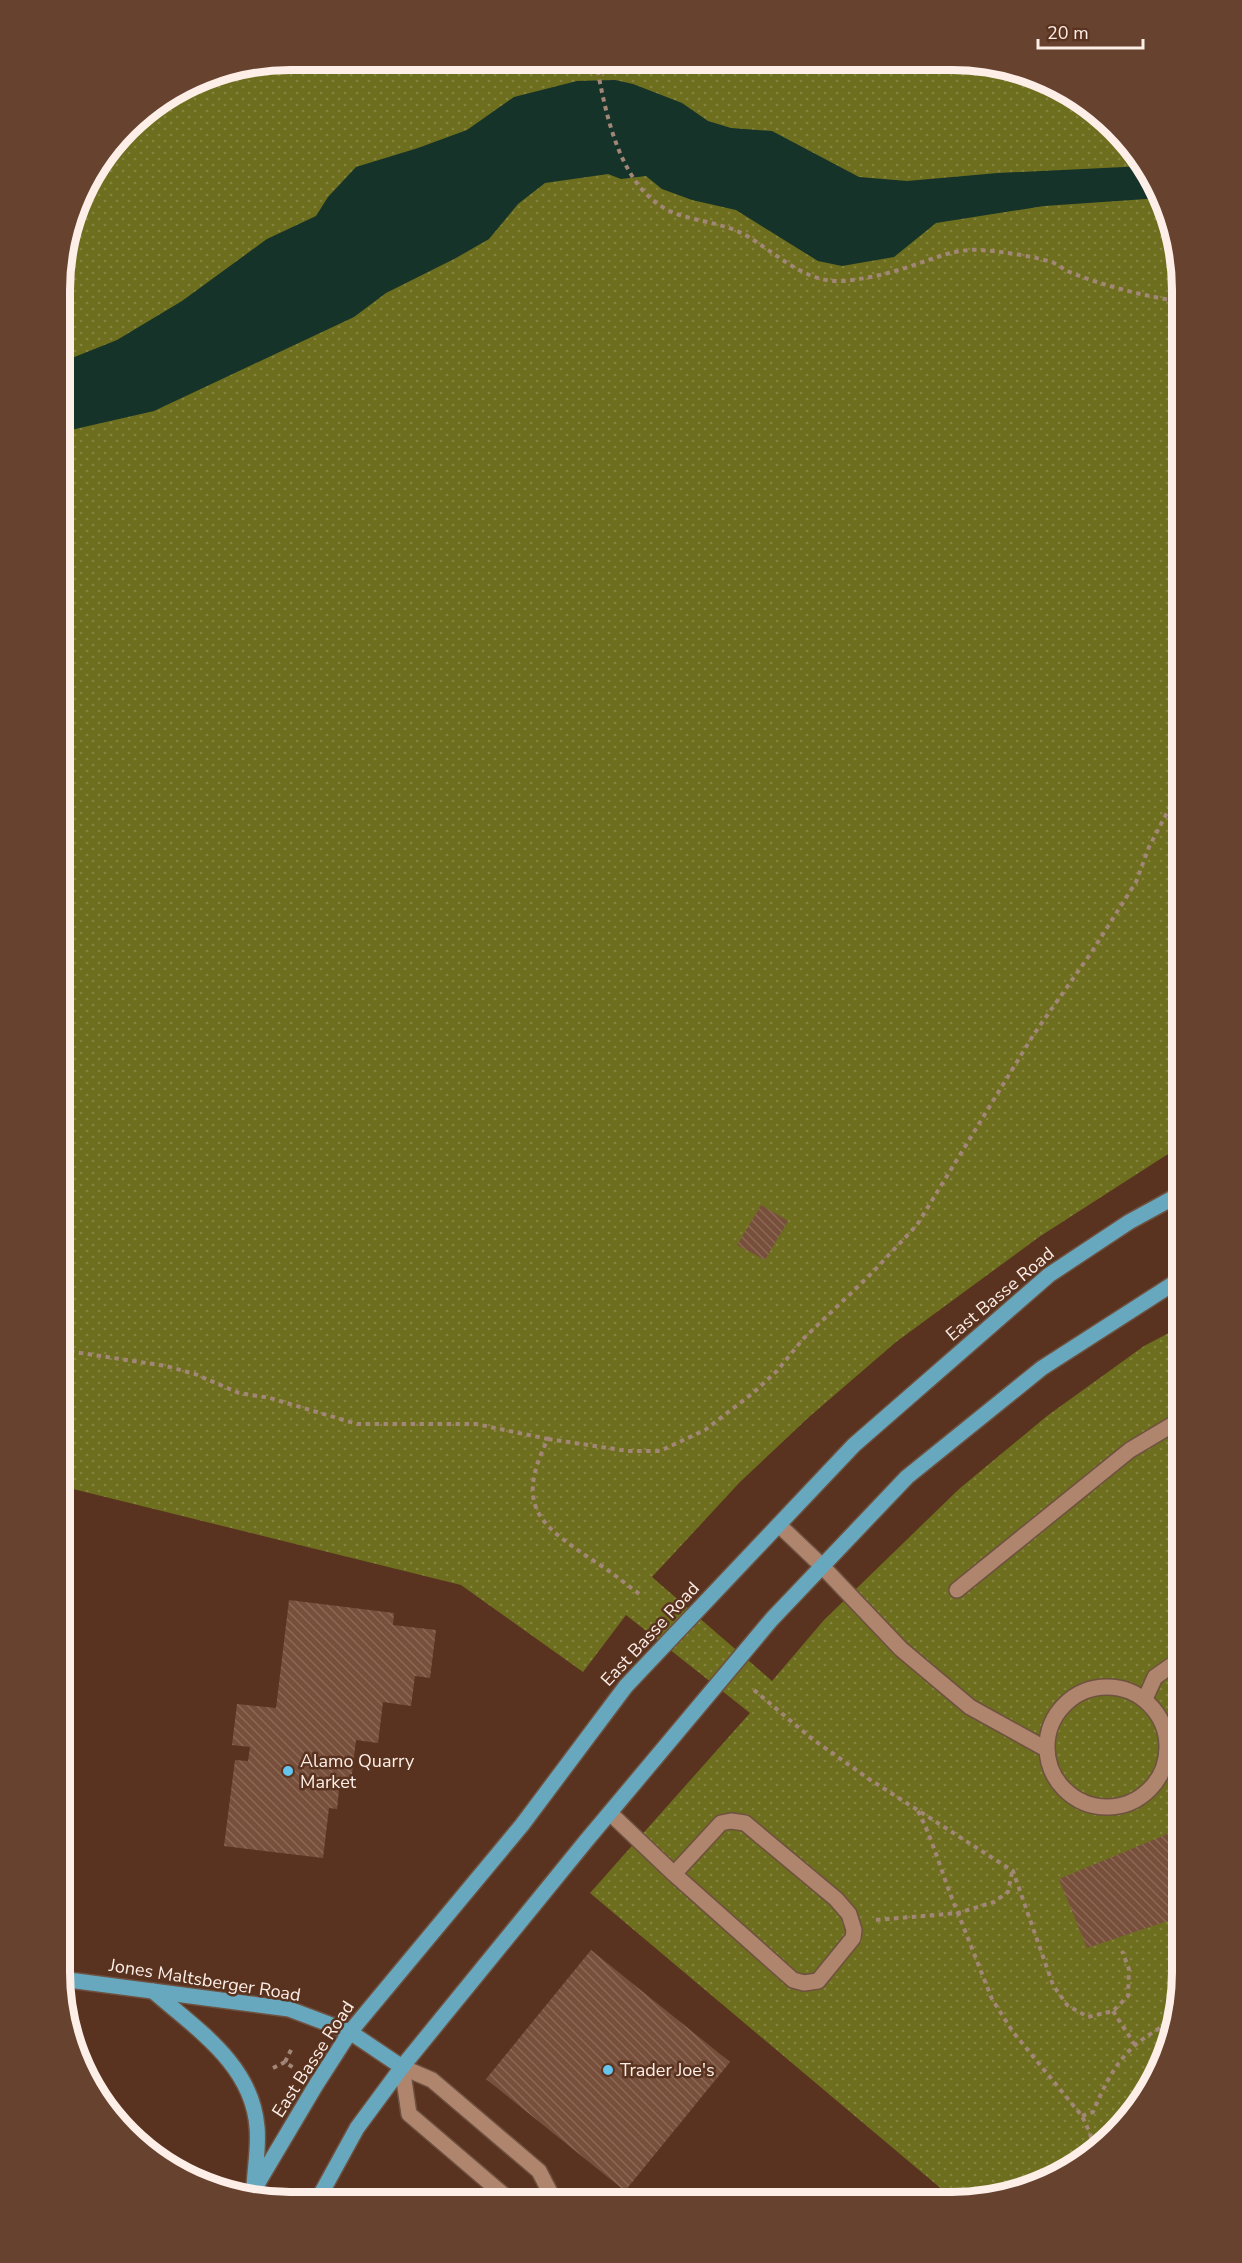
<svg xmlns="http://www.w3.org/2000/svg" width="1242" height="2263" viewBox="0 0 1242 2263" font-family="'Nunito Sans',sans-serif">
<defs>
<pattern id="grass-dots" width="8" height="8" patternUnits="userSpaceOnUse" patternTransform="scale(1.5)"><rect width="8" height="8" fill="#6e6e1f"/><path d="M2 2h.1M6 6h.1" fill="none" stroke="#848340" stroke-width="1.8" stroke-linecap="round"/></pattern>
<pattern id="building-back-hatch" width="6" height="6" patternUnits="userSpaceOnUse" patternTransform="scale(1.5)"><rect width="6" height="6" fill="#774f3a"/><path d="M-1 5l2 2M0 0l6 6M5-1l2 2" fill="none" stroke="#8b6956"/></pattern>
</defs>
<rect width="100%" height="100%" fill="#59331f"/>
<polygon fill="url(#grass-dots)" points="291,60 996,64 1053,84 1103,117 1143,162 1170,216 1182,291 1182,1145 1039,1237 896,1342 809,1417 740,1482 652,1577 772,1681 824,1620 959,1489 1047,1416 1144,1346 1182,1326 1181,1988 1170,2047 1135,2112 1091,2156 1026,2191 957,2202 590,1893 750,1713 626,1615 583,1672 461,1585 61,1486 62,261 84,188 138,117 203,77"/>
<polygon fill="#153329" points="615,80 633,84 682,103 708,121 731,128 772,131 859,177 907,181 998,173 1145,166 1161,198 1044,206 936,223 894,257 842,266 818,261 736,210 692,200 662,189 646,176 621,179 608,174 545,183 518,204 489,239 456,258 386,293 354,317 154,411 62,432 62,362 117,340 182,301 267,239 316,216 328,197 356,167 418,148 467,130 514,97 577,81"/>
<g fill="url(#building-back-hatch)">
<polygon points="761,1205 788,1221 765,1260 737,1245"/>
<polygon points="289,1600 394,1613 393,1625 436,1630 430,1678 415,1676 411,1706 383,1702 378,1743 356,1740 351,1782 340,1781 337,1809 329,1808 323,1858 224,1846 235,1760 248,1761 250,1747 232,1745 237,1704 276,1708"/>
<polygon points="1182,1817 1182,1916 1087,1948 1059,1879 1165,1835"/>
<polygon points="591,1950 730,2062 625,2191 486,2079"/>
</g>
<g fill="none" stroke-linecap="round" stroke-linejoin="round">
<defs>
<g id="minor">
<polyline points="779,1525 822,1566 901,1649 970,1707 1046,1749"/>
<polyline points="957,1590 1130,1450 1182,1419"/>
<circle cx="1107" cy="1747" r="60"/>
<polyline points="1145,1699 1155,1677 1182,1658"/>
<polyline points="610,1813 674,1874 793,1980 804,1983 818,1981 853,1938 854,1930 849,1914 836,1899 745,1823 731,1821 721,1823 674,1874"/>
<polyline points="402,2067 432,2080 539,2171 555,2202"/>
<polyline points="402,2067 409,2114 512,2202"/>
</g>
<g id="major">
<polyline points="61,1979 289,2009 350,2032 402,2067"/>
<path d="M153 1991C196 2029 252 2064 257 2127 259 2146 255 2167 254 2187"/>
<polyline points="249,2198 316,2085 350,2032 522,1825 626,1686 854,1445 1049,1275 1129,1222 1182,1193"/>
<polyline points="317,2201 357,2128 402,2067 586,1841 772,1619 907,1477 1042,1368 1182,1278"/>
</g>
</defs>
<use href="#minor" stroke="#6e5140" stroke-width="18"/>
<use href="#major" stroke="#6e5140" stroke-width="18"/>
<g stroke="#a28678" stroke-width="4" stroke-dasharray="4.5 4.5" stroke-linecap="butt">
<path d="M596 62C606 114 619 190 674 213 698 222 725 223 747 236 776 253 804 282 840 281 861 280 882 275 902 269 929 261 953 248 981 250 1004 252 1026 255 1048 261 1057 263 1064 270 1072 273 1107 287 1145 296 1182 302"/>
<path d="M61 1350 166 1366 195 1374 239 1393 270 1398 357 1424H476L548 1439C513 1509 542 1526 597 1563 613 1573 627 1585 642 1596"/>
<polyline points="548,1439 628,1451 660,1451 705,1430 753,1393 777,1371 803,1339 870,1275 917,1225 1034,1034 1091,953 1136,882 1149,847 1170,807 1182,792"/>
<polyline points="754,1690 811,1738 869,1779 1013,1871 1053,1985 1067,2005 1088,2017 1113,2011 1128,1996 1129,1969 1122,1951"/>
<path d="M918 1811C935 1844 943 1879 958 1913L994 1902 1008 1892 1012 1872"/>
<polyline points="876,1920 958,1913 992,1999 1013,2032 1082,2116 1090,2133 1094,2153"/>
<polyline points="1113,2011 1135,2045"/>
<polyline points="285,2062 292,2048"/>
<polyline points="273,2068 285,2062 295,2069"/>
<path d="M1082 2116 1093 2112C1114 2063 1127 2044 1175 2020"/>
</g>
<use href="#minor" stroke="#b0856e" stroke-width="15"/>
<use href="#major" stroke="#67a8be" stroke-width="15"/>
</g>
<g fill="#65c5ee" stroke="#59331f" stroke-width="2">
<circle cx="288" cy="1771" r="6"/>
<circle cx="608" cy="2070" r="6"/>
</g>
<g text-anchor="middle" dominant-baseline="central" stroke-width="5" stroke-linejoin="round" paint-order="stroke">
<g font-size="18" fill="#fdeee7" stroke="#59331f">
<text transform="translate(1000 1294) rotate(-40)">East Basse Road</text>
<text transform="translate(650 1634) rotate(-47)">East Basse Road</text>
<text transform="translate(205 1980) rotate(9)">Jones Maltsberger Road</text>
<text transform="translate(313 2059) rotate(-57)">East Basse Road</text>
</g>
<g font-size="18" fill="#fdeee7" stroke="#59331f" text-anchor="start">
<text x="300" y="1761">Alamo Quarry<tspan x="300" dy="21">Market</tspan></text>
<text x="620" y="2070">Trader Joe's</text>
</g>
</g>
<path d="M0 0H1242V2263H0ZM290 70H952A220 220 0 0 1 1172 290V1972A220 220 0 0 1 952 2192H290A220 220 0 0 1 70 1972V290A220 220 0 0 1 290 70Z" fill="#66422f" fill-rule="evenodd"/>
<path fill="none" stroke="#fdeee7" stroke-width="8" d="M290 70H952A220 220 0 0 1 1172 290V1972A220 220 0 0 1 952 2192H290A220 220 0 0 1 70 1972V290A220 220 0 0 1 290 70Z"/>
<path d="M1038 39v9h105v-9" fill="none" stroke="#fdeee7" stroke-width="3"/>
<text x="1047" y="39" font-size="18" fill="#fdeee7" stroke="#59331f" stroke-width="4.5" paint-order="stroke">20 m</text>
</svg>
